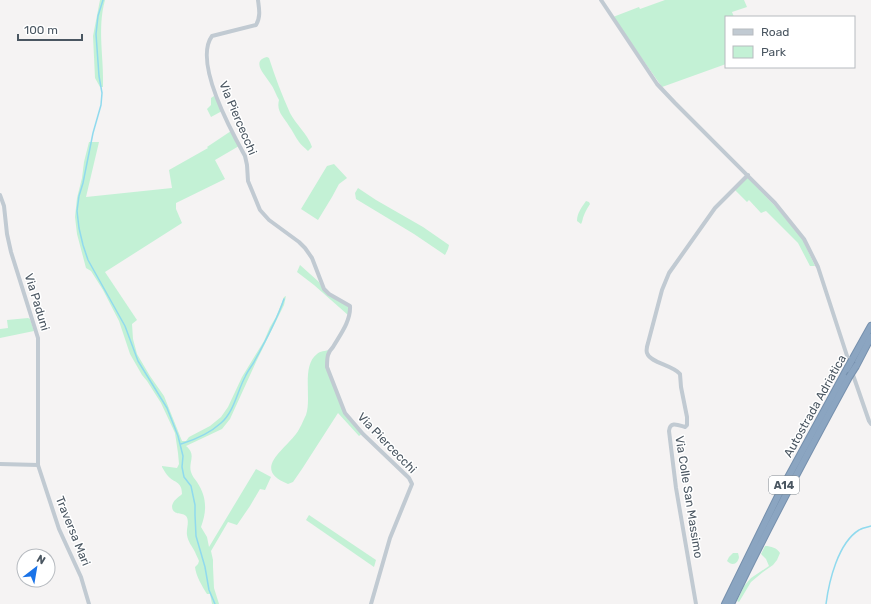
<svg xmlns="http://www.w3.org/2000/svg" width="871" height="604" viewBox="0 0 871 604" font-family="Rubik,sans-serif">
<rect width="100%" height="100%" fill="#f5f3f3"/>
<g fill="#c3f1d5">
<path d="M100 0H105C97 29 104 57 103 87H100L95 78 93 36Z"/>
<polygon points="665,0 744,0 747,7 732,12 734,17 726,17 726,64 662,87 613,17 639,7 640,9"/>
<path d="M267 57 269 58C275 77 282 95 290 113 296 125 308 134 312 147L308 151C305 148 301 145 299 142 295 137 293 131 289 126 284 117 276 112 279 100 276 95 274 88 270 83 266 76 250 61 267 57Z"/>
<polygon points="214,96 222,111 211,117 207,109 211,105 211,98"/>
<path d="M231 131 239 146 215 160 225 179 176 203V209L182 223 105 272 137 320 132 324 133 339 137 354 150 376 164 396 182 441H186L189 437 210 426 221 417 228 407 242 377 264 341 270 327 276 317 284 297 286 296 284 305 256 362 230 419 222 429 186 446C197 455 188 462 191 472 192 476 195 479 197 482 207 497 207 511 201 527L207 537 209 547 256 469 271 477 265 490 260 489 250 506 237 525 228 522 211 551 213 560V567L214 588 219 604H212L210 594H207C202 586 196 576 195 567L198 564 199 561C198 558 196 555 195 552 192 546 188 542 187 535 186 529 190 521 186 516 183 512 172 516 172 506 173 500 179 497 182 494 182 481 174 483 168 476 166 474 164 470 162 467V466L177 468 179 464 178 453 175 433 161 403 147 381 142 375 130 354 119 321 103 290 91 271 86 268 77 234 75 217 77 198 82 178 84 162 89 142H99L86 197 172 188 169 170 208 148 207 147Z"/>
<polygon points="334,164 347,178 339,184 332,197 318,220 301,209 327,166"/>
<polygon points="747,177 775,206 802,238 815,266 810,266 798,243 766,211 761,213 749,200 747,202 735,190"/>
<polygon points="358,188 376,200 423,227 449,245 448,249 445,255 414,234 356,199 355,193"/>
<path d="M586 201 589 202 590 204C586 210 583 216 582 222L581 224 577 221C577 213 582 207 586 201Z"/>
<path d="M300 265 319 282C323 293 339 300 349 307L348 315 314 285 297 272Z"/>
<polygon points="28,318 30,319 34,331 0,338 0,329 8,328 7,320"/>
<path d="M329 350 326 359 344 413 362 434 359 436 338 413 302 469 293 482 288 484C252 470 283 451 296 434 300 429 303 421 306 415 312 398 301 366 317 354 320 351 325 351 329 350Z"/>
<polygon points="309,515 376,560 374,567 306,520"/>
<path d="M765 546C771 546 777 548 780 553L777 560 773 565 763 572 751 582 739 602 737 601 744 586 751 578 769 566 766 559 761 554Z"/>
<path d="M733 553H738L739 557C738 563 733 567 727 561L729 557Z"/>
</g>
<g fill="none" stroke-linecap="round" stroke-linejoin="round">
<g stroke="#90daee" stroke-width="1.5">
<polyline points="103,0 98,16 96,34 99,76 102,93 101,105 93,133 83,183 79,196 77,211 79,228 83,245 88,260 125,326 138,361 167,408 178,436 183,456 182,467 184,477 191,486 195,505 195,515 196,536 205,567 209,590 215,604"/>
<path d="M181 444C194 440 210 433 221 423 234 412 237 392 245 377 247 372 251 367 254 362 265 342 277 320 284 299"/>
<path d="M826 604C829 581 838 543 859 530 862 528 867 527 871 526"/>
</g>
<defs>
<g id="highway">
<polyline points="852,360 871,326"/>
<polyline points="856,366 871,337"/>
<polyline points="725,604 779,494 847,369"/>
<path d="M731 604C768 527 808 452 849 377"/>
</g>
</defs>
<use href="#highway" stroke="#7690ad" stroke-width="8"/>
<g stroke="#c1cad2" stroke-width="4">
<path d="M258 0C259 8 261 17 256 25L212 36C193 62 231 131 245 156L247 165 248 181 253 193 260 210 269 220 299 242 305 248 312 258 324 289 329 294 350 306C351 321 340 335 333 347 331 349 329 352 328 355 327 359 327 363 327 367L345 413 363 434 409 478 412 484 390 538 371 604"/>
<polyline points="601,0 657,84 675,103 775,203 804,239 818,267 850,365"/>
<polyline points="0,195 4,206 7,234 11,252 38,338 38,465 59,529 81,577 89,604"/>
<polyline points="852,372 869,421 871,424"/>
<polyline points="0,464 38,465"/>
<path d="M696 604 676 488 669 431C670 421 678 425 685 427L687 425V417L681 387 680 374C673 365 650 363 647 353 646 350 647 346 648 343L662 290 669 273 715 208 748 175"/>
</g>
<use href="#highway" stroke="#8ba5c1" stroke-width="6"/>
<defs>
<g id="highway-bridge">
<polyline points="847,369 852,360"/>
<polyline points="849,377 856,366"/>
</g>
</defs>
<use href="#highway-bridge" stroke="#7690ad" stroke-width="8" stroke-linecap="butt"/>
<use href="#highway-bridge" stroke="#8ba5c1" stroke-width="6"/>
</g>
<g text-anchor="middle" dominant-baseline="central" stroke-width="3" stroke-linejoin="round" paint-order="stroke">
<rect fill="#fff" stroke="#808990" stroke-width="1" x="769" y="476" width="30" height="18" rx="3"/>
<g font-size="11" font-weight="bold" fill="#4a5661">
<text x="784" y="485">A14</text>
</g>
<g font-size="12" fill="#4a5661" stroke="#fff">
<text transform="translate(238 118) rotate(67)">Via Piercecchi</text>
<text transform="translate(37 302) rotate(73)">Via Paduni</text>
<text transform="translate(815 406) rotate(-61)">Autostrada Adriatica</text>
<text transform="translate(387 443) rotate(46)">Via Piercecchi</text>
<text transform="translate(689 497) rotate(81)">Via Colle San Massimo</text>
<text transform="translate(73 531) rotate(68)">Traversa Mari</text>
</g>
</g>
<rect x="725" y="16" width="130" height="52" fill="#ffffff" stroke="#b7bbc0"/>
<rect x="733" y="29" width="20" height="6" fill="#c1cad2" stroke="#b7bbc0"/>
<text x="761" y="36" font-size="12" fill="#4a5661">Road</text>
<rect x="733" y="46" width="20" height="12" fill="#c3f1d5" stroke="#b7bbc0"/>
<text x="761" y="56" font-size="12" fill="#4a5661">Park</text>
<g transform="translate(36 568) rotate(31)"><circle r="19" fill="#ffffff" stroke="#b7bbc0"/>
<path d="M0-3L7 15L0 10L-7 15Z" fill="#1a73e8"/>
<text y="-6" font-size="11" font-weight="bold" text-anchor="middle" fill="#4a5661">N</text>
</g>
<path d="M18 34v6h64v-6" fill="none" stroke="#4a5661" stroke-width="2"/>
<text x="24" y="34" font-size="12" fill="#4a5661" stroke="#ffffff" stroke-width="3" paint-order="stroke">100 m</text>
</svg>
